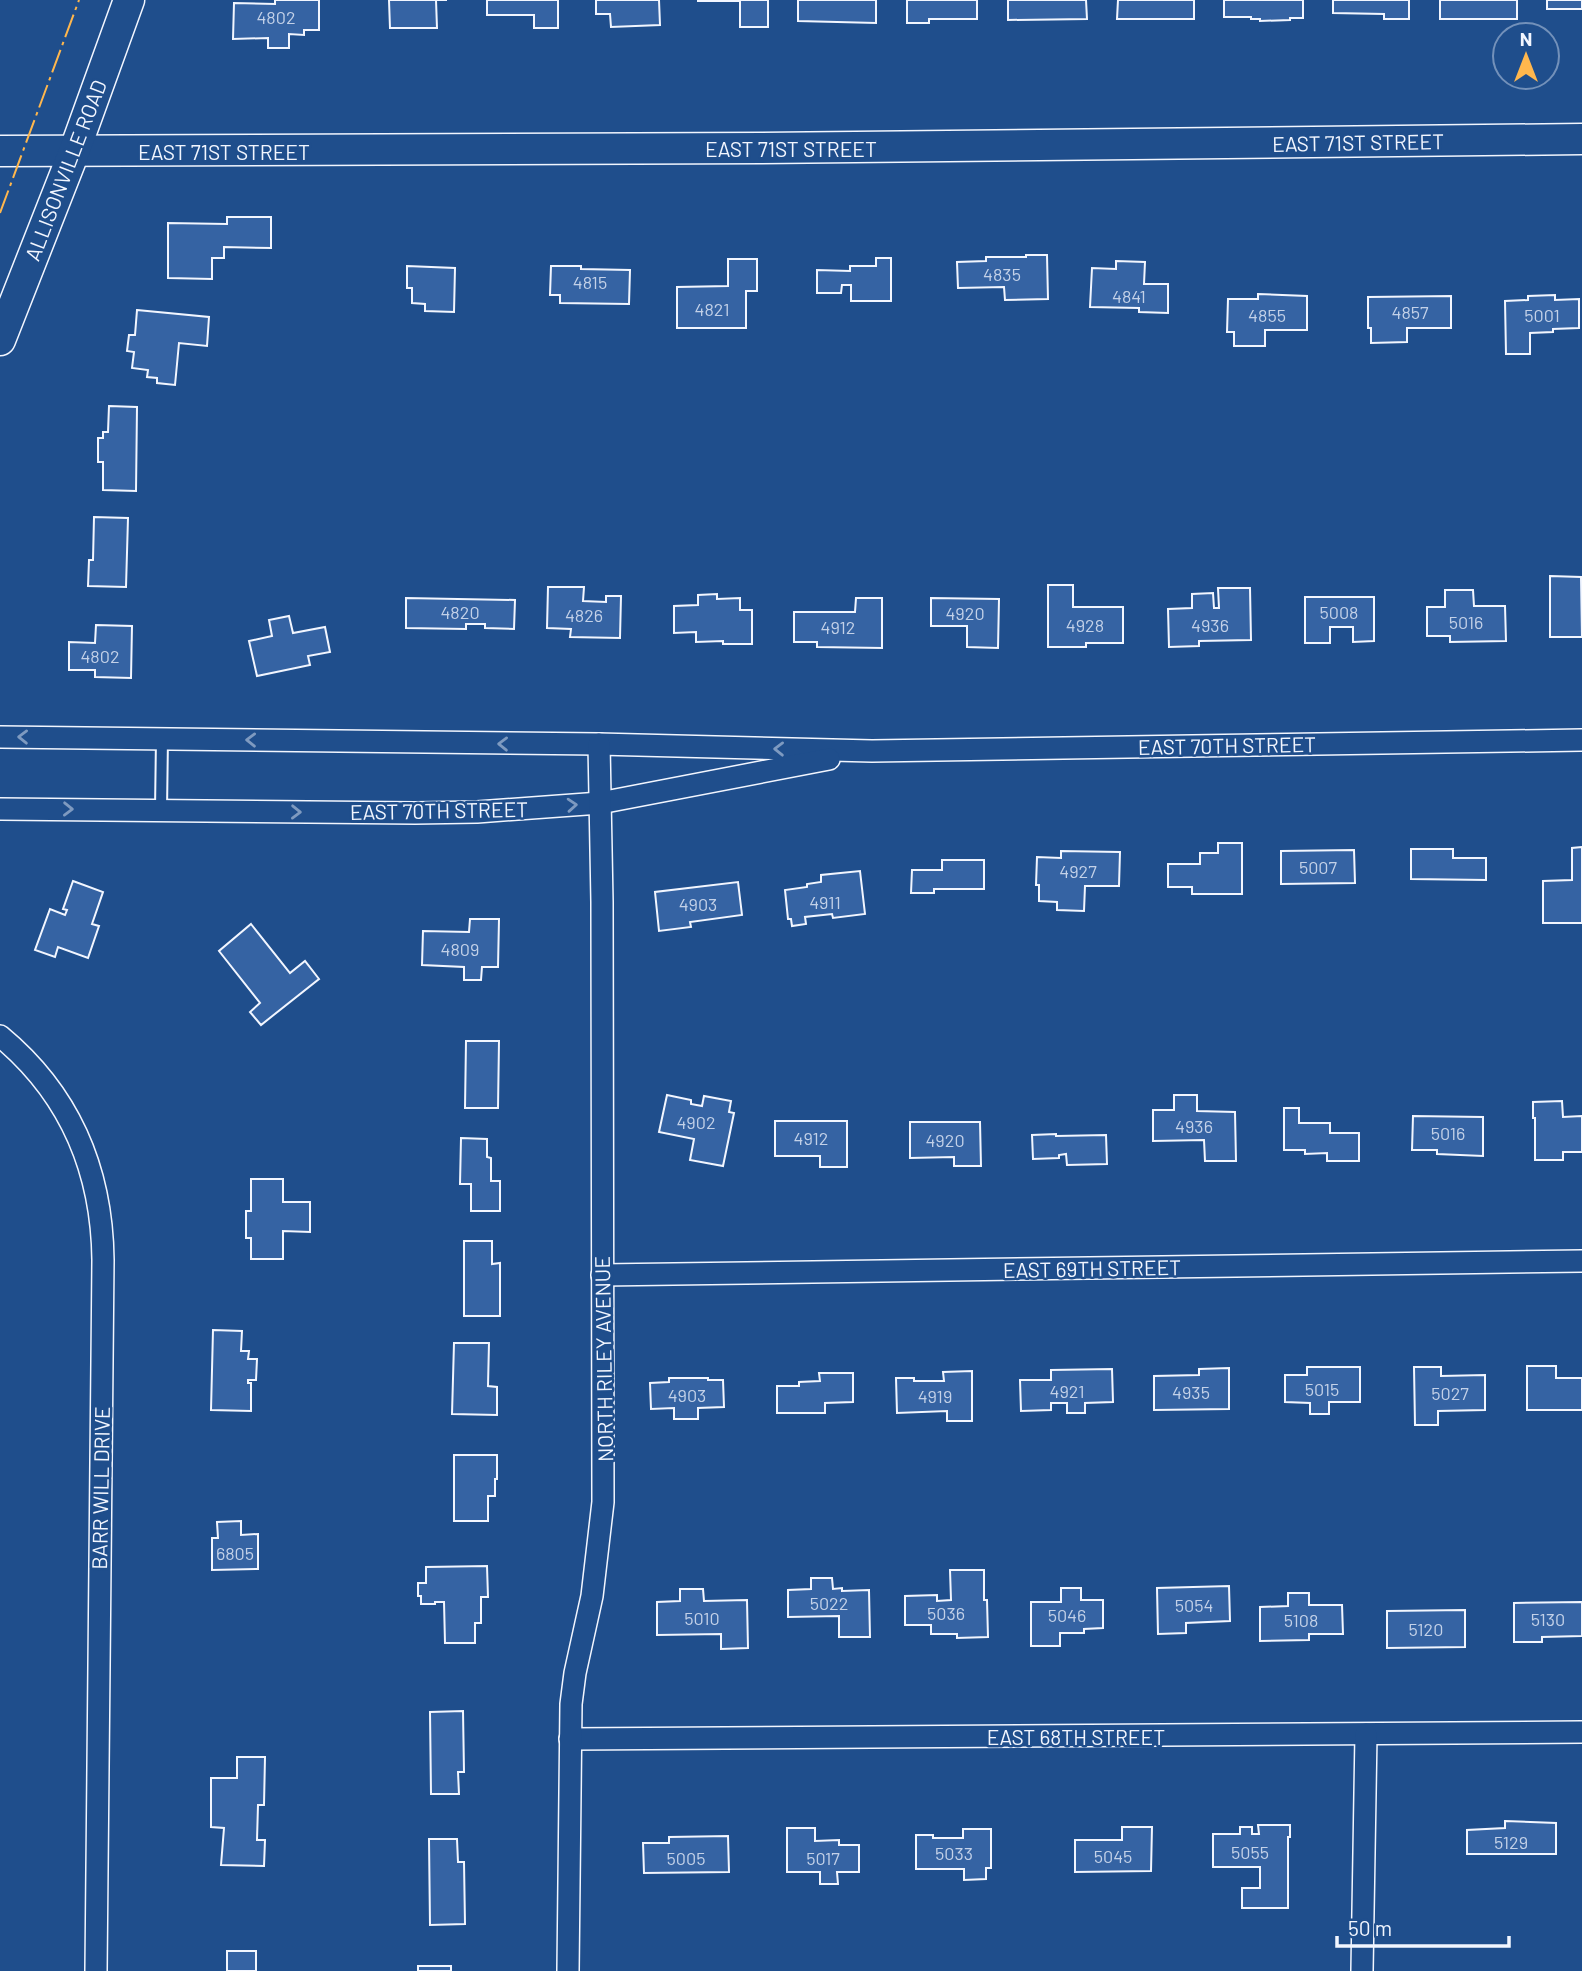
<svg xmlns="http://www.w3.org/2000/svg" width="1582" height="1971" viewBox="0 0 1582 1971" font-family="Barlow,sans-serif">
<rect width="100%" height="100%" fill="#1f4e8c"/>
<g fill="#3563a3" stroke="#f2f6ff" stroke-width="2">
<polygon points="275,0 319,0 319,30 304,30 304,35 289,34 289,48 268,48 268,38 233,39 234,3 275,4"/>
<polygon points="389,0 447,0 436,0 437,28 390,28"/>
<polygon points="487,0 558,0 558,28 534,28 534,15 487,15"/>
<polygon points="596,0 659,0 660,25 611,27 610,14 596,14"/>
<polygon points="698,0 768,0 768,27 740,27 740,1 698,1"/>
<polygon points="798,0 876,0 876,23 798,21"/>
<polygon points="907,0 977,0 977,19 929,19 929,23 907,23"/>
<polygon points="1008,0 1086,0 1087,19 1008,20"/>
<polygon points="1118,0 1194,0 1194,19 1117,19"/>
<polygon points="1224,0 1303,0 1303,18 1290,18 1290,20 1260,21 1260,19 1251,19 1251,17 1224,17"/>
<polygon points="1333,0 1409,0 1409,19 1384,19 1384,14 1333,13"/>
<rect x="1440" y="0" width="77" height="19"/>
<rect x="1547" y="0" width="35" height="9"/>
<polygon points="227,217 271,217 271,248 224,247 224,258 212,258 212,279 168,278 168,223 227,224"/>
<polygon points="1026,255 1047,255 1048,299 1005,300 1004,287 958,288 957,262 986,261 986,257 1026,257"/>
<polygon points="876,258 891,258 891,301 851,301 851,285 842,285 841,293 817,293 817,270 850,271 850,266 876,266"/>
<polygon points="728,259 757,259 757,291 746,291 746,328 677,328 677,287 728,286"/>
<polygon points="1116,261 1145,262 1144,284 1168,284 1168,313 1139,312 1139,308 1090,307 1092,268 1116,269"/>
<polygon points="407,266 455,268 454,312 425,311 425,304 412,303 412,288 407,288"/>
<polygon points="551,266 581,266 581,269 630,270 629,304 560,303 560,295 550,295"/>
<polygon points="1258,294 1307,296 1307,330 1265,330 1265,346 1234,346 1234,332 1227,332 1228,299 1258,299"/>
<polygon points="1555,295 1555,300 1579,299 1579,328 1553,329 1553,332 1530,333 1530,354 1506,354 1505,301 1528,300 1528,296"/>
<polygon points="1451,296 1451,328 1407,328 1407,342 1371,343 1371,328 1368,328 1368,297"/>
<polygon points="137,310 209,317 207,346 179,343 175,385 157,383 157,378 147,377 148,370 132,368 134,352 127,351 129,335 135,335"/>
<polygon points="109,406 137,407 136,491 103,490 103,462 98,462 98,438 103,438 103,432 108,432"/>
<polygon points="94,517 128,518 126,587 88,586 89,560 93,560"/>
<polygon points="1550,576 1581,577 1582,637 1550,637"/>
<polygon points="1048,585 1073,585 1073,607 1123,607 1123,643 1086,643 1086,647 1048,647"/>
<polygon points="548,587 584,587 583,601 606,602 606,596 621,596 620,638 570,637 571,629 547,628"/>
<polygon points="1218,588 1250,588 1251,640 1199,641 1199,646 1169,647 1168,609 1192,608 1192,594 1213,593 1214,608 1219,608"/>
<polygon points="1445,590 1473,590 1474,606 1505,606 1506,641 1450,642 1450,636 1427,636 1427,607 1445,607"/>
<polygon points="717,594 717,599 740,598 740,610 752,610 752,644 723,644 723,641 696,642 696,632 674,633 674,606 698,605 698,595"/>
<polygon points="1305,597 1374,597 1374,641 1353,642 1353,627 1330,627 1330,643 1305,643"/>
<polygon points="406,598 515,600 514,629 485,628 485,624 466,624 466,629 406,628"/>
<polygon points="856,598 882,598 882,648 817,647 817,642 794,642 794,612 855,612"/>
<polygon points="931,598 999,599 998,648 967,647 967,626 931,626"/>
<polygon points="289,616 293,633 325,627 330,652 308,656 310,665 257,676 249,641 272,636 269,620"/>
<polygon points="96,625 132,626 131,678 95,677 95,670 69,670 69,642 95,643"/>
<polygon points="1218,843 1242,843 1242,894 1192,894 1192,887 1168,887 1168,864 1200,864 1200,853 1218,853"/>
<polygon points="1582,847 1582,923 1543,923 1543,881 1572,880 1572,848"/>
<polygon points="1411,849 1453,849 1453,858 1486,858 1486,880 1411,879"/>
<polygon points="1354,850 1355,883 1281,884 1281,851"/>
<polygon points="1061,851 1120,852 1119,886 1085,886 1084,911 1057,910 1057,902 1039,901 1039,885 1036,885 1037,857 1061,858"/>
<polygon points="942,860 984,860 984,889 934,889 934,893 911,893 912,870 942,870"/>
<polygon points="860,871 865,914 833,918 832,914 805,917 806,924 792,926 791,919 788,919 785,890 807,887 807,884 821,882 821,875"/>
<polygon points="73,881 103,892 92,924 99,926 88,958 58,947 55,957 35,950 50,909 65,915 67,910 63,909"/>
<polygon points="738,882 742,915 690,922 691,927 659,931 655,892"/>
<polygon points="470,919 499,919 498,967 482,967 481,980 464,980 464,967 422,965 423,931 469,932"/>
<polygon points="251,924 290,973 305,961 319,979 261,1025 250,1012 260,1003 219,951"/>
<polygon points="466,1041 499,1041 498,1108 465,1108"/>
<polygon points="667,1095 691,1100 691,1104 702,1106 704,1096 731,1101 729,1112 734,1113 723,1166 690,1160 694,1139 659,1132"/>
<polygon points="1174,1095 1197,1095 1197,1111 1235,1112 1236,1161 1205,1161 1204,1140 1153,1141 1153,1110 1174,1110"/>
<polygon points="1562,1101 1563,1117 1582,1116 1582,1152 1563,1152 1563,1160 1535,1160 1535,1118 1533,1118 1533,1102"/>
<polygon points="1284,1108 1299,1108 1299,1123 1330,1123 1330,1133 1359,1133 1359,1161 1327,1161 1327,1153 1305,1154 1305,1150 1284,1150"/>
<polygon points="1413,1116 1483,1117 1483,1156 1437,1154 1437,1150 1412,1150"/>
<polygon points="775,1121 847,1121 847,1167 820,1167 820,1156 775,1156"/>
<polygon points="910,1122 980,1122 981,1166 954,1166 954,1157 910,1158"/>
<polygon points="1056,1134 1056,1136 1106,1135 1107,1164 1067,1165 1066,1154 1059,1155 1059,1158 1033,1159 1032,1135"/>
<polygon points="461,1138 487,1139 487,1157 491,1158 491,1181 500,1181 500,1211 471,1211 471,1184 460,1184"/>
<polygon points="251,1179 283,1179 283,1202 310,1202 310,1232 283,1231 283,1259 251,1259 251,1238 246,1238 246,1211 251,1211"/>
<polygon points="464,1241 492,1241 492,1264 500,1263 500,1316 464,1316"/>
<polygon points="213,1330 242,1331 241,1351 249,1351 248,1359 257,1359 256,1380 248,1380 248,1383 251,1383 251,1411 211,1410"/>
<polygon points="454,1343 489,1343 488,1386 497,1387 497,1415 452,1414"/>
<polygon points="1527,1366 1556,1366 1556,1378 1582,1378 1582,1410 1527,1410"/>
<polygon points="1307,1367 1360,1367 1360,1402 1329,1402 1329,1414 1310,1414 1310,1403 1285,1402 1285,1375 1307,1375"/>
<polygon points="1414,1367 1441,1367 1441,1376 1485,1375 1485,1410 1438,1411 1438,1425 1415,1425"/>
<polygon points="1229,1368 1229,1409 1154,1410 1154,1376 1199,1375 1199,1369"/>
<polygon points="1112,1369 1113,1402 1085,1403 1085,1413 1067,1413 1067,1403 1051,1403 1051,1410 1021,1411 1020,1380 1051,1380 1051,1370"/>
<polygon points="972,1371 972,1421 947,1421 947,1411 897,1413 896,1378 914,1378 914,1381 944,1381 943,1372"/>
<polygon points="819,1373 853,1373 853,1402 825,1403 825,1413 777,1413 777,1386 799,1386 799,1382 820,1381"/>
<polygon points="669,1378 708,1378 708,1380 723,1380 724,1407 698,1408 698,1419 674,1419 674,1408 651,1409 650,1383 669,1382"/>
<polygon points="454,1455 497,1455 497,1479 495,1479 495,1496 488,1496 488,1521 454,1521"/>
<polygon points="241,1521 241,1535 258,1534 258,1569 212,1570 212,1538 218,1538 217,1522"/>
<polygon points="487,1566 488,1597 481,1597 481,1623 475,1623 475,1643 445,1643 444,1602 435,1602 435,1604 421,1604 421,1596 418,1596 418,1583 426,1583 426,1567"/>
<polygon points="950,1570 984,1570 984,1600 987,1600 988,1637 957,1638 957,1634 931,1634 931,1625 905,1625 905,1596 937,1595 937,1601 951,1600"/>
<polygon points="811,1578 832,1578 833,1589 842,1588 842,1591 869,1590 870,1637 839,1637 839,1616 788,1617 788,1590 811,1589"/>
<polygon points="1229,1586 1230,1621 1186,1623 1186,1633 1158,1634 1157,1588"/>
<polygon points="1061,1588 1081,1588 1081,1600 1103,1600 1103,1628 1084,1629 1084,1633 1060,1633 1060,1646 1031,1646 1031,1602 1061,1602"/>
<polygon points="680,1589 703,1589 704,1601 747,1600 748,1648 721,1649 721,1634 657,1635 657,1602 680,1601"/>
<polygon points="1288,1593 1309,1593 1309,1605 1342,1605 1343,1634 1309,1634 1309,1640 1260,1641 1260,1607 1288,1606"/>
<polygon points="1582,1602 1582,1636 1542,1637 1542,1642 1514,1642 1514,1603"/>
<polygon points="1465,1610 1465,1647 1387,1648 1387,1611"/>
<polygon points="463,1711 464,1772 458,1772 459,1794 431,1794 430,1712"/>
<polygon points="237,1757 265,1757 264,1805 258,1805 257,1840 265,1840 264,1866 221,1865 224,1828 211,1827 211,1778 237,1778"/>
<polygon points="1505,1821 1556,1823 1556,1854 1467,1854 1467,1830 1505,1828"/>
<polygon points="1258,1825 1290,1825 1290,1837 1288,1837 1288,1908 1242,1908 1242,1888 1260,1888 1260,1867 1213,1867 1213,1834 1240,1834 1240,1827 1252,1827 1252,1834 1259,1834"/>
<polygon points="1122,1827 1152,1827 1151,1871 1075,1872 1075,1840 1122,1840"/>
<polygon points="787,1828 815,1828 815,1841 839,1840 839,1845 859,1845 859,1872 837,1872 838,1884 820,1884 820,1872 787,1872"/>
<polygon points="963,1829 991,1829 991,1868 986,1868 986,1879 964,1880 964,1869 916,1869 916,1835 933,1835 933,1838 963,1838"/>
<polygon points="728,1836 729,1872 644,1873 643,1843 669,1843 669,1837"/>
<polygon points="429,1839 457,1839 458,1862 464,1862 465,1924 430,1925"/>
<rect x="227" y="1951" width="29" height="20"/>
<rect x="418" y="1966" width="33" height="5"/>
</g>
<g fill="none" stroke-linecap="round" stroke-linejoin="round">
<defs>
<polyline id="lane" points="161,810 162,738"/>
<g id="street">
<polyline points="0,737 599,744 872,751 1582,740"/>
<polyline points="0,809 415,813 477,812 600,803 829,759"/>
<path d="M0 1036C70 1094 102 1170 103 1260L96 1971"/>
<polyline points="602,1275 1582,1261"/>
<polyline points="570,1739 1582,1732"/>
<polyline points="568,1971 571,1704 575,1673 592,1596 603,1502 602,902 599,744"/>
<polyline points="1362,1971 1366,1734"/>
</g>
<g id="secondary">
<polyline points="0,151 762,148 1582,139"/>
<polyline points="0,340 74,152 129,0"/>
</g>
</defs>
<use href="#lane" stroke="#f2f6ff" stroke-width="14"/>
<use href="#street" stroke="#f2f6ff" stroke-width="24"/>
<use href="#secondary" stroke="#f2f6ff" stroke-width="33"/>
<use href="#lane" stroke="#1f4e8c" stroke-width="10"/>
<use href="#street" stroke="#1f4e8c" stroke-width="21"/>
<use href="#secondary" stroke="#1f4e8c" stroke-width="30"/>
<polyline stroke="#ffb74d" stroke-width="2" stroke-dasharray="24 5 3.5 5" stroke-linecap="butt" points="0,213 79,0"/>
</g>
<defs><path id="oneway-chevron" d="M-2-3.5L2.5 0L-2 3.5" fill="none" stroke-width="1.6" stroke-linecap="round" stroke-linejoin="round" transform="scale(1.75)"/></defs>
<g stroke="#7e9ac0">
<use href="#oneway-chevron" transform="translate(23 737) rotate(-179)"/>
<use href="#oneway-chevron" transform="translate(251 740) rotate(-179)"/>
<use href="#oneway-chevron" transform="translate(503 744) rotate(-179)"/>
<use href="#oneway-chevron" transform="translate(779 749) rotate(-179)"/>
<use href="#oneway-chevron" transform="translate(572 805) rotate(-4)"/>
<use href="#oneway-chevron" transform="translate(68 809) rotate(1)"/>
<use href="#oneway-chevron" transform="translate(296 812) rotate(1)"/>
</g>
<g text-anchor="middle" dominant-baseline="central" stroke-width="5" stroke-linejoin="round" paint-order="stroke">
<g font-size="18" fill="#c3d1e8">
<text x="276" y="17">4802</text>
<text x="1002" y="274">4835</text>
<text x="590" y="282">4815</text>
<text x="1129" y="296">4841</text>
<text x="712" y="309">4821</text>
<text x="1410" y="312">4857</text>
<text x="1267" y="315">4855</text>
<text x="1542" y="315">5001</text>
<text x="460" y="612">4820</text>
<text x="1339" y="612">5008</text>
<text x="965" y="613">4920</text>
<text x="584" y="615">4826</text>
<text x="1466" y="622">5016</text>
<text x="1085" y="625">4928</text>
<text x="1210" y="625">4936</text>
<text x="838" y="627">4912</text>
<text x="100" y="656">4802</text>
<text x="1318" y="867">5007</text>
<text x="1078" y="871">4927</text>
<text x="825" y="902">4911</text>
<text x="698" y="904">4903</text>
<text x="460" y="949">4809</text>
<text x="696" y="1122">4902</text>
<text x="1194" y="1126">4936</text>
<text x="1448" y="1133">5016</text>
<text x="811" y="1138">4912</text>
<text x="945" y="1140">4920</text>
<text x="1322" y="1389">5015</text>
<text x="1067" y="1391">4921</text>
<text x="1191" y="1392">4935</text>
<text x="1450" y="1393">5027</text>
<text x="687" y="1395">4903</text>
<text x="935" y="1396">4919</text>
<text x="235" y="1553">6805</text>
<text x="829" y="1603">5022</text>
<text x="1194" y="1605">5054</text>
<text x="946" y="1613">5036</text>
<text x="1067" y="1615">5046</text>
<text x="702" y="1618">5010</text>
<text x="1548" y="1619">5130</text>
<text x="1301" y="1620">5108</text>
<text x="1426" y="1629">5120</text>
<text x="1511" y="1842">5129</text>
<text x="1250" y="1852">5055</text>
<text x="954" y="1853">5033</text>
<text x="1113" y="1856">5045</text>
<text x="686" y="1858">5005</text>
<text x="823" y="1858">5017</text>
</g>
<g font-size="21" fill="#f2f6ff" stroke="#1f4e8c">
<text transform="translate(1358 142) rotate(-1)">EAST 71ST STREET</text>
<text x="791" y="148">EAST 71ST STREET</text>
<text x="224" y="151">EAST 71ST STREET</text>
<text transform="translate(65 170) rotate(-69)">ALLISONVILLE ROAD</text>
<text transform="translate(1227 745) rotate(-1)">EAST 70TH STREET</text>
<text transform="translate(439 810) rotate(-1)">EAST 70TH STREET</text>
<text transform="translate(1092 1268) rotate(-1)">EAST 69TH STREET</text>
<text transform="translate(603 1359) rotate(-91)">NORTH RILEY AVENUE</text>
<text transform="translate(100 1488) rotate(-89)">BARR WILL DRIVE</text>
<text x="1076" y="1736">EAST 68TH STREET</text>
</g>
</g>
<g transform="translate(1526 56)"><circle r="33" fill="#1f4e8c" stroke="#7391ba" stroke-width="2"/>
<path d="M0-5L12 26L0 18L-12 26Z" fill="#ffb74d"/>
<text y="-10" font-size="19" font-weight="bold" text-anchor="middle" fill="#f2f6ff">N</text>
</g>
<path d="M1337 1936v10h172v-10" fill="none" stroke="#f2f6ff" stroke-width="3.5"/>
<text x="1348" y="1936" font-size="21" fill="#f2f6ff" stroke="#1f4e8c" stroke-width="5" paint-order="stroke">50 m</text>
</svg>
